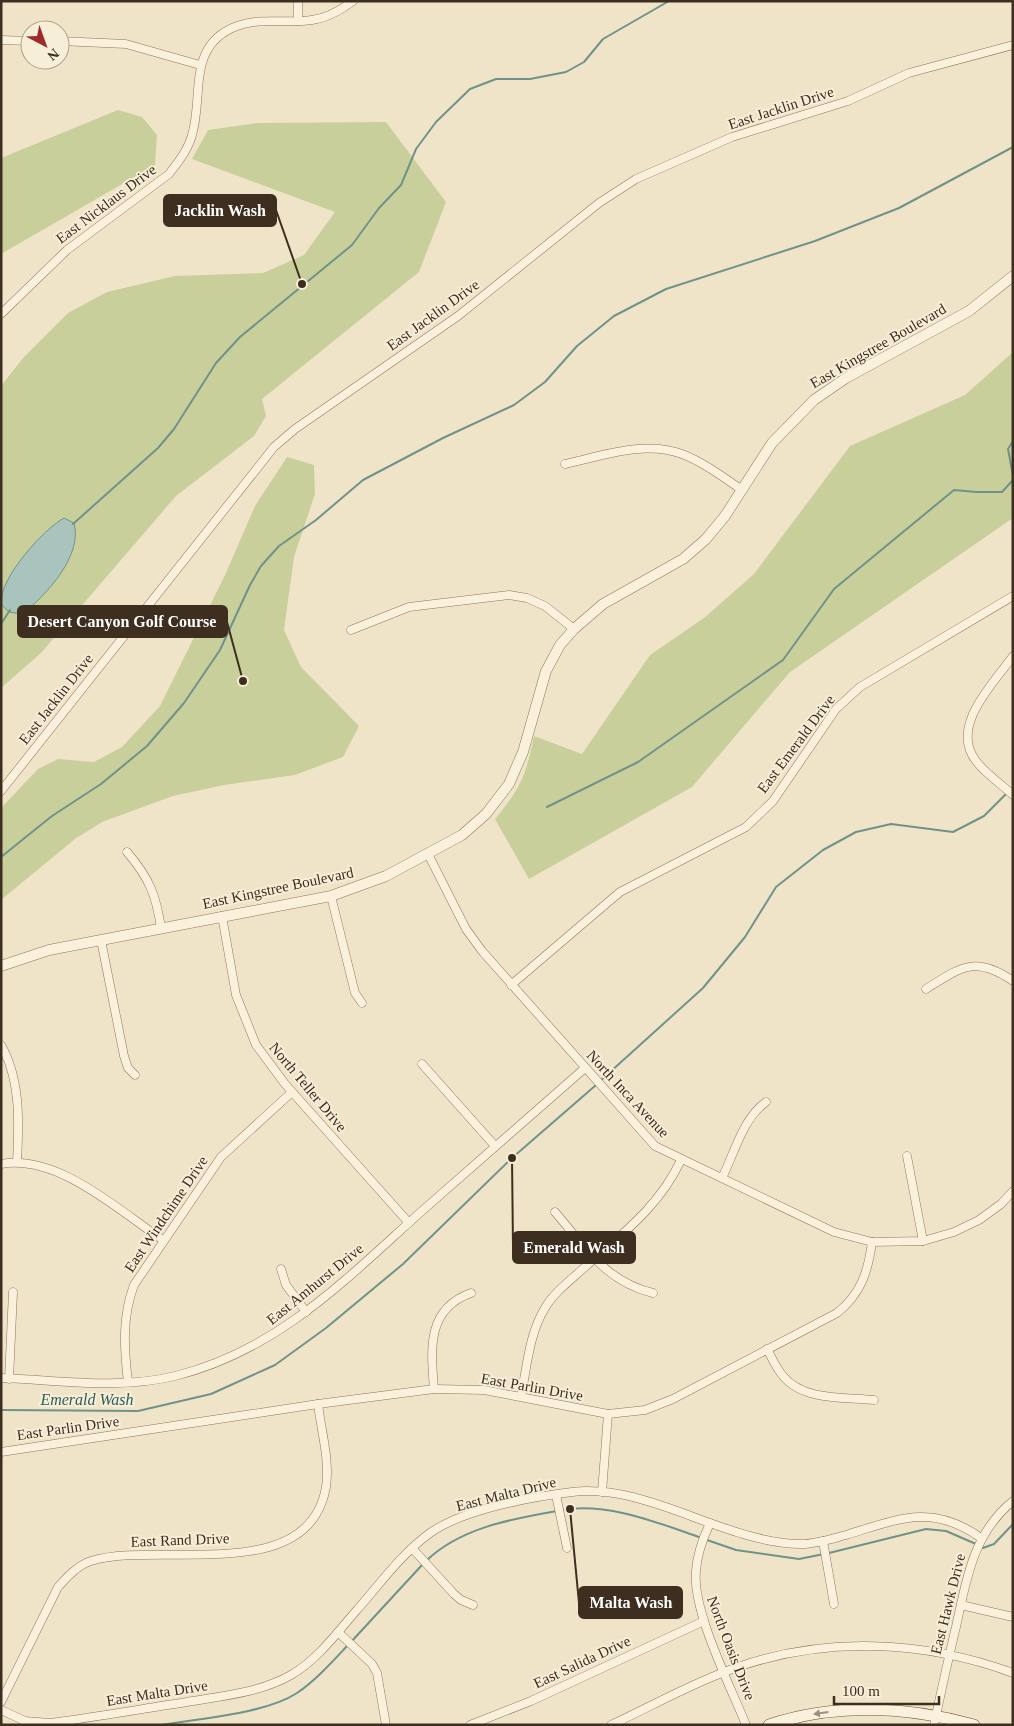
<svg xmlns="http://www.w3.org/2000/svg" width="1014" height="1726" viewBox="0 0 1014 1726" font-family="Georgia,serif">
<rect width="100%" height="100%" fill="#f0e4c8"/>
<g fill="#c9cf9b">
<polygon points="118,110 142,117 157,135 155,165 1,254 1,158"/>
<polygon points="386,122 446,202 419,272 262,399 266,416 254,436 176,496 41,653 1,688 1,386 23,358 68,313 107,292 175,276 263,273 304,255 335,212 192,159 208,130 258,123"/>
<path d="M1013 352V518L790 672 692 787 529 879 495 819C521 788 526 775 534 736L582 754 650 655 704 618 754 574 850 446 965 395Z"/>
<polygon points="287,457 314,465 315,494 294,557 284,630 301,667 359,726 343,757 295,775 224,785 173,796 102,822 75,839 1,900 1,808 38,769 58,759 94,762 122,747 160,706 225,575 255,506"/>
</g>
<path fill="#a9c4bc" stroke="#6f938a" d="M64 518 74 523C83 555 47 595 22 614L9 612C7 610 2 606 1 603 0 577 44 529 64 518Z"/>
<g fill="none" stroke-linecap="round" stroke-linejoin="round">
<g stroke="#6f938a" stroke-width="2">
<polyline points="1013,441 1008,449 1013,476"/>
<polyline points="73,524 158,448 174,429 216,363 240,337 352,245 379,208 401,185 416,149 436,122 470,89 496,79 530,79 566,72 584,62 603,39 669,1"/>
<polyline points="1,624 10,610"/>
<polyline points="547,807 638,762 783,660 834,589 954,490 976,492 1002,492 1013,480"/>
<polyline points="1,857 52,816 101,784 147,746 184,703 220,650 250,585 261,566 279,546 316,520 363,480 443,438 514,405 545,382 577,346 614,316 666,289 815,241 899,208 1013,147"/>
<polyline points="599,1082 703,988 745,937 776,887 823,850 856,832 891,824 953,832 984,816 1007,793"/>
<polyline points="1,1410 138,1411 211,1394 275,1365 326,1328 403,1264 512,1158 596,1085"/>
<path d="M561 1510C609 1502 658 1523 702 1538"/>
<polyline points="707,1540 736,1550 799,1559 824,1554"/>
<polyline points="980,1546 983,1548 994,1544 1013,1524"/>
<polyline points="829,1553 926,1529 946,1531 976,1544"/>
<path d="M426 1561C460 1528 511 1519 557 1511"/>
<polyline points="351,1642 422,1565"/>
<path d="M162 1725C200 1718 265 1714 297 1693 316 1680 332 1662 348 1645"/>
</g>
<defs>
<g id="minor">
<polyline points="298,21 298,1"/>
<polyline points="1,40 30,41"/>
<polyline points="60,41 126,44 200,65"/>
<path d="M1 314 67 250 169 174C178 162 188 150 192 135 204 96 186 45 237 26 261 17 287 24 312 20 327 18 341 10 353 1"/>
<path d="M565 464C602 456 644 440 682 454 703 462 723 477 742 490"/>
<polyline points="351,630 409,607 509,595 527,598 545,606 574,629"/>
<path d="M1013 656C994 683 949 726 976 761 986 774 1001 784 1013 795"/>
<polyline points="1,791 274,447 295,429 458,316 599,203 636,179 732,137 848,101 909,73 1013,45"/>
<path d="M127 852C149 878 156 894 161 928"/>
<polyline points="428,854 466,929 482,951 655,1146 834,1232 872,1242 923,1241 954,1232 979,1220 1001,1204 1013,1191"/>
<polyline points="331,896 355,993 362,1003"/>
<polyline points="222,916 236,995 256,1045 285,1084 409,1223"/>
<polyline points="101,940 124,1056 128,1068 135,1075"/>
<polyline points="511,985 620,892 746,827 773,801 836,709 860,687 1013,596"/>
<path d="M926 989C961 967 975 955 1013 981"/>
<path d="M1 1045C21 1080 19 1123 17 1162"/>
<polyline points="422,1064 495,1146"/>
<polyline points="907,1156 923,1241"/>
<path d="M1 1164C58 1154 118 1210 163 1240"/>
<path d="M722 1178C734 1154 743 1118 766 1102"/>
<path d="M555 1212C585 1247 606 1282 653 1293"/>
<polyline points="281,1269 286,1285 306,1312"/>
<path d="M767 1349C772 1358 776 1368 783 1376 803 1401 845 1397 874 1400"/>
<path d="M1 1378C59 1380 118 1390 175 1376 279 1350 346 1279 423 1210 477 1162 531 1115 585 1068"/>
<polyline points="9,1379 13,1292"/>
<path d="M128 1382C124 1348 122 1317 134 1285L221 1157 292 1092"/>
<path d="M434 1389C431 1350 426 1309 471 1293"/>
<path d="M521 1396C527 1367 529 1334 545 1308 554 1292 571 1280 585 1267 622 1234 659 1207 681 1160"/>
<path d="M1 1452 318 1404 434 1389 484 1390 608 1414 645 1410 673 1399 837 1313C861 1294 868 1272 872 1242"/>
<polyline points="602,1492 608,1414"/>
<polyline points="556,1495 567,1548"/>
<path d="M710 1523C703 1538 697 1554 696 1571 692 1611 730 1685 746 1725"/>
<polyline points="823,1541 834,1604"/>
<polyline points="412,1548 454,1594 461,1600 473,1605"/>
<polyline points="961,1605 1013,1617"/>
<polyline points="338,1632 372,1664 377,1673 386,1725"/>
<path d="M1 1702 58 1587C67 1577 78 1565 91 1561 158 1540 309 1587 326 1487 330 1460 321 1430 318 1404"/>
<path d="M1 1710 25 1721 50 1723C96 1717 141 1709 187 1702 222 1696 259 1693 291 1675 317 1660 336 1634 356 1611 380 1584 401 1554 430 1533 464 1509 531 1497 572 1492 648 1483 724 1543 801 1544 816 1544 831 1539 846 1535 898 1519 932 1503 981 1538"/>
<polyline points="470,1725 531,1701 704,1621"/>
<path d="M611 1725C652 1706 692 1683 735 1668 825 1636 923 1640 1013 1673"/>
<path d="M934 1725C941 1692 948 1660 956 1627 966 1581 973 1533 1013 1501"/>
</g>
<polyline id="tertiary" points="1,966 49,950 331,896 386,876 462,835 486,814 509,784 523,752 546,671 560,645 574,629 603,604 683,559 706,539 725,516 772,443 814,400 846,378 969,311 1013,276"/>
<path id="secondary" d="M769 1725C835 1703 907 1706 974 1725"/>
</defs>
<use href="#minor" stroke="#8d765c" stroke-width="9"/>
<use href="#tertiary" stroke="#8d765c" stroke-width="11"/>
<use href="#secondary" stroke="#6f573f" stroke-width="12"/>
<use href="#minor" stroke="#faf1dc" stroke-width="8"/>
<use href="#tertiary" stroke="#faf1dc" stroke-width="10"/>
<use href="#secondary" stroke="#faf1dc" stroke-width="11"/>
</g>
<defs><path id="oneway-solid" d="M-6-.8H1V-3.2L6.5 0L1 3.2V.8H-6Z" transform="scale(1.25)"/></defs>
<use fill="#9c907e" href="#oneway-solid" transform="translate(821 1713) rotate(172)"/>
<g text-anchor="middle" dominant-baseline="central" stroke-width="4" stroke-linejoin="round" paint-order="stroke">
<g font-size="15" fill="#3d2e20" stroke="#f7eed8">
<text transform="translate(781 108) rotate(-18)">East Jacklin Drive</text>
<text transform="translate(106 204) rotate(-37)">East Nicklaus Drive</text>
<text transform="translate(433 315) rotate(-36)">East Jacklin Drive</text>
<text transform="translate(878 346) rotate(-30)">East Kingstree Boulevard</text>
<text transform="translate(56 699) rotate(-52)">East Jacklin Drive</text>
<text transform="translate(796 744) rotate(-53)">East Emerald Drive</text>
<text transform="translate(278 888) rotate(-12)">East Kingstree Boulevard</text>
<text transform="translate(308 1087) rotate(50)">North Teller Drive</text>
<text transform="translate(628 1094) rotate(47)">North Inca Avenue</text>
<text transform="translate(166 1214) rotate(-56)">East Windchime Drive</text>
<text transform="translate(315 1284) rotate(-39)">East Amhurst Drive</text>
<text transform="translate(532 1387) rotate(10)">East Parlin Drive</text>
<text transform="translate(68 1428) rotate(-8)">East Parlin Drive</text>
<text transform="translate(506 1494) rotate(-14)">East Malta Drive</text>
<text transform="translate(180 1540) rotate(-2)">East Rand Drive</text>
<text transform="translate(948 1604) rotate(-76)">East Hawk Drive</text>
<text transform="translate(731 1648) rotate(69)">North Oasis Drive</text>
<text transform="translate(582 1662) rotate(-25)">East Salida Drive</text>
<text transform="translate(157 1693) rotate(-9)">East Malta Drive</text>
</g>
<g font-size="16" font-style="italic" fill="#2f5d5a" stroke="#f7eed8">
<text x="87" y="1399">Emerald Wash</text>
</g>
</g>
<path fill="none" stroke="#3d2e20" stroke-width="2" d="M302 284L276 210M243 681L227 622M512 1158L513 1247M570 1509L579 1603"/>
<g fill="#3d2e20" stroke="#f7eed8" stroke-width="2">
<circle cx="302" cy="284" r="5"/>
<circle cx="243" cy="681" r="5"/>
<circle cx="512" cy="1158" r="5"/>
<circle cx="570" cy="1509" r="5"/>
</g>
<g fill="#3d2e20" stroke="#3d2e20" stroke-width="2">
<rect x="164" y="195" width="112" height="31" rx="5"/>
<rect x="18" y="606" width="209" height="31" rx="5"/>
<rect x="513" y="1232" width="122" height="31" rx="5"/>
<rect x="579" y="1587" width="103" height="31" rx="5"/>
</g>
<g font-size="16" text-anchor="middle" font-weight="bold" fill="#fff">
<text x="220" y="216">Jacklin Wash</text>
<text x="122" y="627">Desert Canyon Golf Course</text>
<text x="574" y="1253">Emerald Wash</text>
<text x="631" y="1608">Malta Wash</text>
</g>
<rect width="1014" height="1726" fill="none" stroke="#3d2e20" stroke-width="5"/>
<g transform="translate(45 45) rotate(139)"><circle r="24" fill="#f7eed8" stroke="#ada18e"/>
<path d="M0-4L9 19L0 12L-9 19Z" fill="#9e2a2b"/>
<text y="-8" font-size="14" font-weight="bold" text-anchor="middle" fill="#3d2e20">N</text>
</g>
<path d="M834 1696v8h105v-8" fill="none" stroke="#3d2e20" stroke-width="2.5"/>
<text x="842" y="1696" font-size="15" fill="#3d2e20" stroke="#f7eed8" stroke-width="4" paint-order="stroke">100 m</text>
</svg>
